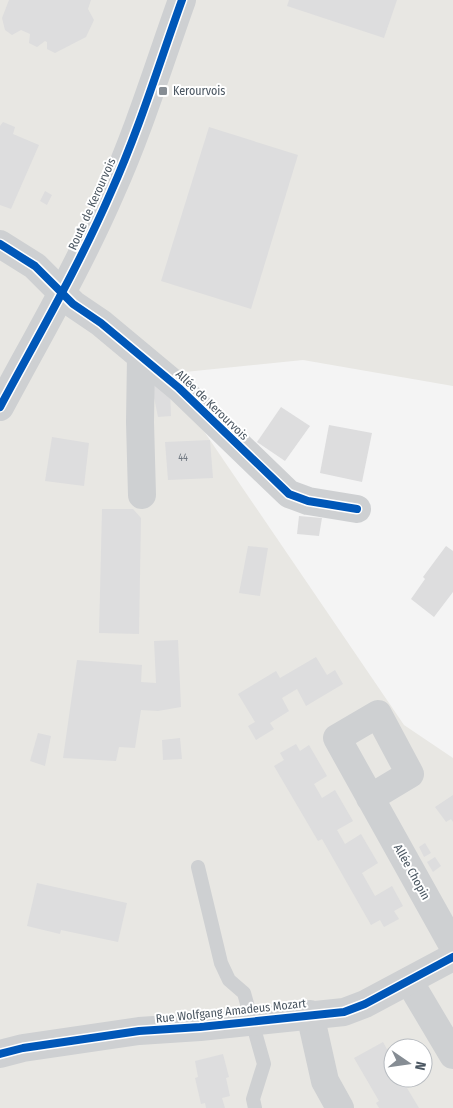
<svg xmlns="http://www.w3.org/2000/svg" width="453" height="1108" viewBox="0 0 453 1108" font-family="'Fira Sans Condensed',sans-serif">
<rect width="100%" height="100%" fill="#f4f4f4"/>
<path fill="#e8e7e3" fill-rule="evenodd" d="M0 0H453V386L303 360 165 374 404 725 453 758V1108H0ZM393 1048H423V1078H393Z"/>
<g fill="#ddddde">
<polygon points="9,0 91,0 88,9 94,20 86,37 55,53 47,49 47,42 45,41 37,47 29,43 30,34 21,30 12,35 5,30 2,18"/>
<polygon points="289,0 397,0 384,38 287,6"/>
<polygon points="3,122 15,127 13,134 39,145 11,209 0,205 0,126"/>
<polygon points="209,127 298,155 251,309 161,281"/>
<polygon points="45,191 52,195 47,205 40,201"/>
<polygon points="150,378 170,389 171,416 158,417"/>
<polygon points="281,407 310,426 285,461 257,442"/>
<polygon points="329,425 372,433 362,482 320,473"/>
<polygon points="52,437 89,443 84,486 45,481"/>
<polygon points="210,440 213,478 168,480 165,442"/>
<polygon points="102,509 133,509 141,518 139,634 99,633"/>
<polygon points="299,516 322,518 319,536 297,534"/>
<polygon points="248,546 268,548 260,596 239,593"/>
<polygon points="446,546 453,551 453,592 434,617 411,599 425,579 423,577"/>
<polygon points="178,640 181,707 158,711 141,710 135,748 119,747 116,761 63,758 77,660 142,665 141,682 156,683 154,641"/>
<polygon points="316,657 327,675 335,670 343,684 306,706 297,689 282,698 289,711 270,723 274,729 256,740 248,726 255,722 238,694 276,671 280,678"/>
<polygon points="38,733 51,736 45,766 30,761"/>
<polygon points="180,738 182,759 163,760 162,740"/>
<polygon points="296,744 300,751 309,745 327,776 314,784 322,798 335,790 353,821 337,830 345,844 361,834 378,863 362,873 375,896 392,886 403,906 394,911 399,919 384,927 380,920 371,925 322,839 318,841 274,766 284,760 280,753"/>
<polygon points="453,795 453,822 451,819 446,822 435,807"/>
<polygon points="425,843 431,853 424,857 419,847"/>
<polygon points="435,857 441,866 433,872 427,862"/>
<polygon points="37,883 127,903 118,942 61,930 60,934 27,926"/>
<polygon points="383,1042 393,1060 393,1078 401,1078 419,1108 379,1108 376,1103 379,1101 354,1058"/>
<polygon points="223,1054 229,1077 226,1078 230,1096 222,1098 225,1108 206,1108 205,1103 201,1104 195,1078 198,1077 195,1061"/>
</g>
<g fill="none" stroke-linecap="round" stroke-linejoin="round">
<polyline stroke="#ced0d2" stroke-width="14" points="198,867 221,963 229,980 244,993 264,1064 253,1099 255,1108"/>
<g stroke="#ced0d2" stroke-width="28">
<polyline points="0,244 35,266 73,304 101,323 179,388 289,494 308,501 357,509"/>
<polyline points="141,357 140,422 142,495"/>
<path d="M0 407C38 336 79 266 111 192 139 130 159 64 182 0"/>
<polyline points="370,798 410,774 378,714 337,738 453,946"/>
<polyline points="409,981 453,1055"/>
<polyline points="310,1014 325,1081 340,1108"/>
<polyline points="0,1054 23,1048 139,1031 200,1027 344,1012 365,1004 453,957"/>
</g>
<defs>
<g id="cycleway">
<polyline points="0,244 35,266 73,304 101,323 179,388 289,494 308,501 357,509"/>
<path d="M0 407C38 336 79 266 111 192 139 130 159 64 182 0"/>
<polyline points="0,1054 23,1048 139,1031 200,1027 344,1012 365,1004 453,957"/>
</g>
</defs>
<use href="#cycleway" stroke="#fff" stroke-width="11"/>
<use href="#cycleway" stroke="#0057b8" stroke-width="8"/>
</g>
<rect fill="#868d94" stroke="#fff" stroke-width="2" x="158" y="86" width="10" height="10" rx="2.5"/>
<g text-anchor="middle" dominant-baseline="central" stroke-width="4" stroke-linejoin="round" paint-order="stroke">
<g font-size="10" fill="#707881">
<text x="183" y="458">44</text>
</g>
<g font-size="12" fill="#4a5661" stroke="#fff" text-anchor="start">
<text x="173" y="91">Kerourvois</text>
</g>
<g font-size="12" fill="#4a5661" stroke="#fff">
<text transform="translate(92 204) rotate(-66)">Route de Kerourvois</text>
<text transform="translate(212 405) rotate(44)">Allée de Kerourvois</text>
<text transform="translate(412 872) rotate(61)">Allée Chopin</text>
<text transform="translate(231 1011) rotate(-6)">Rue Wolfgang Amadeus Mozart</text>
</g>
</g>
<g transform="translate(408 1063) rotate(103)"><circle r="24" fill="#ffffff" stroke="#b7bbc0"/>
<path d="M0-4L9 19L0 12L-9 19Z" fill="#868d94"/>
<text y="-8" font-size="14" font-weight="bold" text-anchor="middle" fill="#4a5661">N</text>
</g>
</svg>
